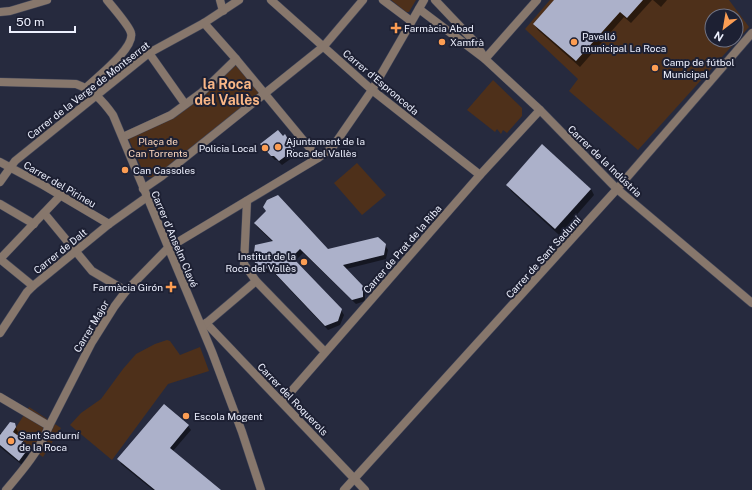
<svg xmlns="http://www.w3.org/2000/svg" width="752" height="490" viewBox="0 0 752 490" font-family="'Public Sans',sans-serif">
<rect width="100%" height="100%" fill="#262a3e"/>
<g fill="#4e301a" fill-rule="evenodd">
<polygon points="391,0 416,0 409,12 406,12"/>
<path d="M550 0H729L749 27 638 150 569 91 578 79 525 29ZM712 16H736V40H712Z"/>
<polygon points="237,62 262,94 155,178 145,176 127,135 171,115"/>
<polygon points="493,80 522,108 522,116 507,133 503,130 501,134 497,129 495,132 467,110"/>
<polygon points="357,163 386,195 362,215 334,183"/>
<polygon points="167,340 170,341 180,355 200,347 209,371 168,384 112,460 70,425 81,413 101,399 123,369 136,354 155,344"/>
<polygon points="29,407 61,428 43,457 22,443 24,440 13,432"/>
</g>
<g fill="#0007">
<polygon points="555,0 652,0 631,23 624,17 580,67 538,30 534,24"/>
<polygon points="653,0 667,0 661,7"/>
<polygon points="285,136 296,155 282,165 277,160 275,160 264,149"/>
<polygon points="507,185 591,189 594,195 559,235 511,191"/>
<polygon points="255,224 328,250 385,245 388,250 386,259 346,269 362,287 365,292 365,301 356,304 303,253 295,261 341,310 344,315 340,325 328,330 273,272 264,273 257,264 273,242 258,228"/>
<polygon points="14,424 18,432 16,436 23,440 30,454 22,465 0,447 0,433 2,433"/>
<polygon points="188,426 191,430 173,451 218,490 153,490 121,464 119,459"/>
</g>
<g fill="#acb1ca">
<polygon points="554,0 643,0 627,18 620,12 576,61 533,24"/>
<polygon points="278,130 283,136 285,134 294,150 279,161 274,156 271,156 260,144"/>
<polygon points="542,144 591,189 555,229 506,185"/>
<polygon points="278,195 328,249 378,237 386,244 384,255 343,265 363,286 363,297 352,300 300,249 292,257 342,309 338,321 325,326 270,268 260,269 253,260 255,245 273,241 254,223 266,211 263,207 267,200"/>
<polygon points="164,404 189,425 170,448 221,490 155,490 117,459"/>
<polygon points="10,422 15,423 16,427 13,432 24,440 22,443 27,447 26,448 28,449 19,461 0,445 0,435"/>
</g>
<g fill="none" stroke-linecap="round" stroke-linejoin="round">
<defs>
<g id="minor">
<polyline points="220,0 223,11"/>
<polyline points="271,0 372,90 480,175"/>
<polyline points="383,0 411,21"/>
<polyline points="435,0 473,40 483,55"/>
<polyline points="419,9 485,59 540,110 617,189 752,303"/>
<polyline points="0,12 10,11 47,0"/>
<polyline points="204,23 236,59 318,158"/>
<polyline points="149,53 185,104"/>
<polyline points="485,59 537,0"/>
<path d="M87 87C97 77 135 48 131 33 130 27 112 6 107 0"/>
<polyline points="123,137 171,115 201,93 236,59"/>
<polyline points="0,162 43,185 109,224"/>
<polyline points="0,182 15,161 149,53 204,23 239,0"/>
<polyline points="247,201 244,264 256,281 325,352"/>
<polyline points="0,204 34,224"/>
<polyline points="44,213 92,271 126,291"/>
<polyline points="0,259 61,195"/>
<polyline points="0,259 33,286"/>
<polyline points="206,323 365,490"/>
<polyline points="203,326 256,281"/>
<polyline points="0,333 27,292 33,286 109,224 147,197"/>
<polyline points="0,397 49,426"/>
<polyline points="282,402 480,175 540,110"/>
<path d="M6 490C23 470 40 450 49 426L92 342 114 307 126 291 168 248 318 158 332 148 372 90 424 0"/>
<polyline points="344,490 617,189 752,33"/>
</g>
<g id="tertiary">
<path d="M0 82 76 84C93 90 103 101 113 115L212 352 242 432 261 490"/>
<polyline points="143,189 162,176 324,46 363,0"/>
</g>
</defs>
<use href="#minor" stroke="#424659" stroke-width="9"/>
<use href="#tertiary" stroke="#424659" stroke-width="9"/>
<use href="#minor" stroke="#87776c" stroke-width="8"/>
<use href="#tertiary" stroke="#87776c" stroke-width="8"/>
</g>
<g fill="#fc9d53" stroke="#1d2033" stroke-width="1.5">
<path d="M394 22h4v4h4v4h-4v4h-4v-4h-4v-4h4z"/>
<circle cx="442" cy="42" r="4"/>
<circle cx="574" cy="42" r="4"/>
<circle cx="655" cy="68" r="4"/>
<circle cx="278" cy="147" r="4"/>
<circle cx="265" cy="148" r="4"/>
<circle cx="125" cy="170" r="4"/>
<circle cx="304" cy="262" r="4"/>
<path d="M169 281h4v4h4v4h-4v4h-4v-4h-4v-4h4z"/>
<circle cx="186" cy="416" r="4"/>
<circle cx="11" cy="441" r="4"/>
</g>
<g text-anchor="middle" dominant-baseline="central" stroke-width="4" stroke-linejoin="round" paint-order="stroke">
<g font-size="10" fill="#edf0fe" stroke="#1d2033" text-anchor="start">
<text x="404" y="28">Farmàcia Abad</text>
<text x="582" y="36">Pavelló<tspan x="582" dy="12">municipal La Roca</tspan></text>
<text x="450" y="42">Xamfrà</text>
<text x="663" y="62">Camp de fútbol<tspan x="663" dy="12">Municipal</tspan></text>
<text x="286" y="141">Ajuntament de la<tspan x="286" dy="12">Roca del Vallès</tspan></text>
<text x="257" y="148" text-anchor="end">Policia Local</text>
<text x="133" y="170">Can Cassoles</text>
<text x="296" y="256" text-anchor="end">Institut de la<tspan x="296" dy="12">Roca del Vallès</tspan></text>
<text x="163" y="287" text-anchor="end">Farmàcia Girón</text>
<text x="194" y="416">Escola Mogent</text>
<text x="19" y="435">Sant Sadurní<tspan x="19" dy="12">de la Roca</tspan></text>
</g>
<g font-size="10" fill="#edf0fe" stroke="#1d2033">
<text transform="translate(381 82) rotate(40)">Carrer d'Espronceda</text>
<text transform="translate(88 90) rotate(-38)">Carrer de la Verge de Montserrat</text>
<text transform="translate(605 161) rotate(44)">Carrer de la Indústria</text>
<text transform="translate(60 184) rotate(30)">Carrer del Pirineu</text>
<text transform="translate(175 239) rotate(67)">Carrer d'Anselm Clavé</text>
<text transform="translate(402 249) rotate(-49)">Carrer de Prat de la Riba</text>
<text transform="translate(60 251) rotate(-39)">Carrer de Dalt</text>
<text transform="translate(543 257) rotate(-48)">Carrer de Sant Sadurní</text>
<text transform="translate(91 326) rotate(-59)">Carrer Major</text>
<text transform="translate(293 399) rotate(46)">Carrer del Roquerols</text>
</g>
<g font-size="10" fill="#fcd7be" stroke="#1d2033">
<text x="158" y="141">Plaça de<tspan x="158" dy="12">Can Torrents</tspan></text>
</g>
<g font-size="14" font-weight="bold" fill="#f9b686" stroke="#1d2033">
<text x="227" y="84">la Roca<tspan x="227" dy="16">del Vallès</tspan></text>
</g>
</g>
<g transform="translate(724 28) rotate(211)"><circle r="19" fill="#1d2033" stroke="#707384"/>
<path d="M0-3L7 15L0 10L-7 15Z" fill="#fc9d53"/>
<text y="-6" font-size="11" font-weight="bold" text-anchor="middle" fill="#edf0fe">N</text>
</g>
<path d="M10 26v6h65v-6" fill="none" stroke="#edf0fe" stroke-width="2"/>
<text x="16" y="26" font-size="12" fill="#edf0fe" stroke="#1d2033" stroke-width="3" paint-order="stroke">50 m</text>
</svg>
